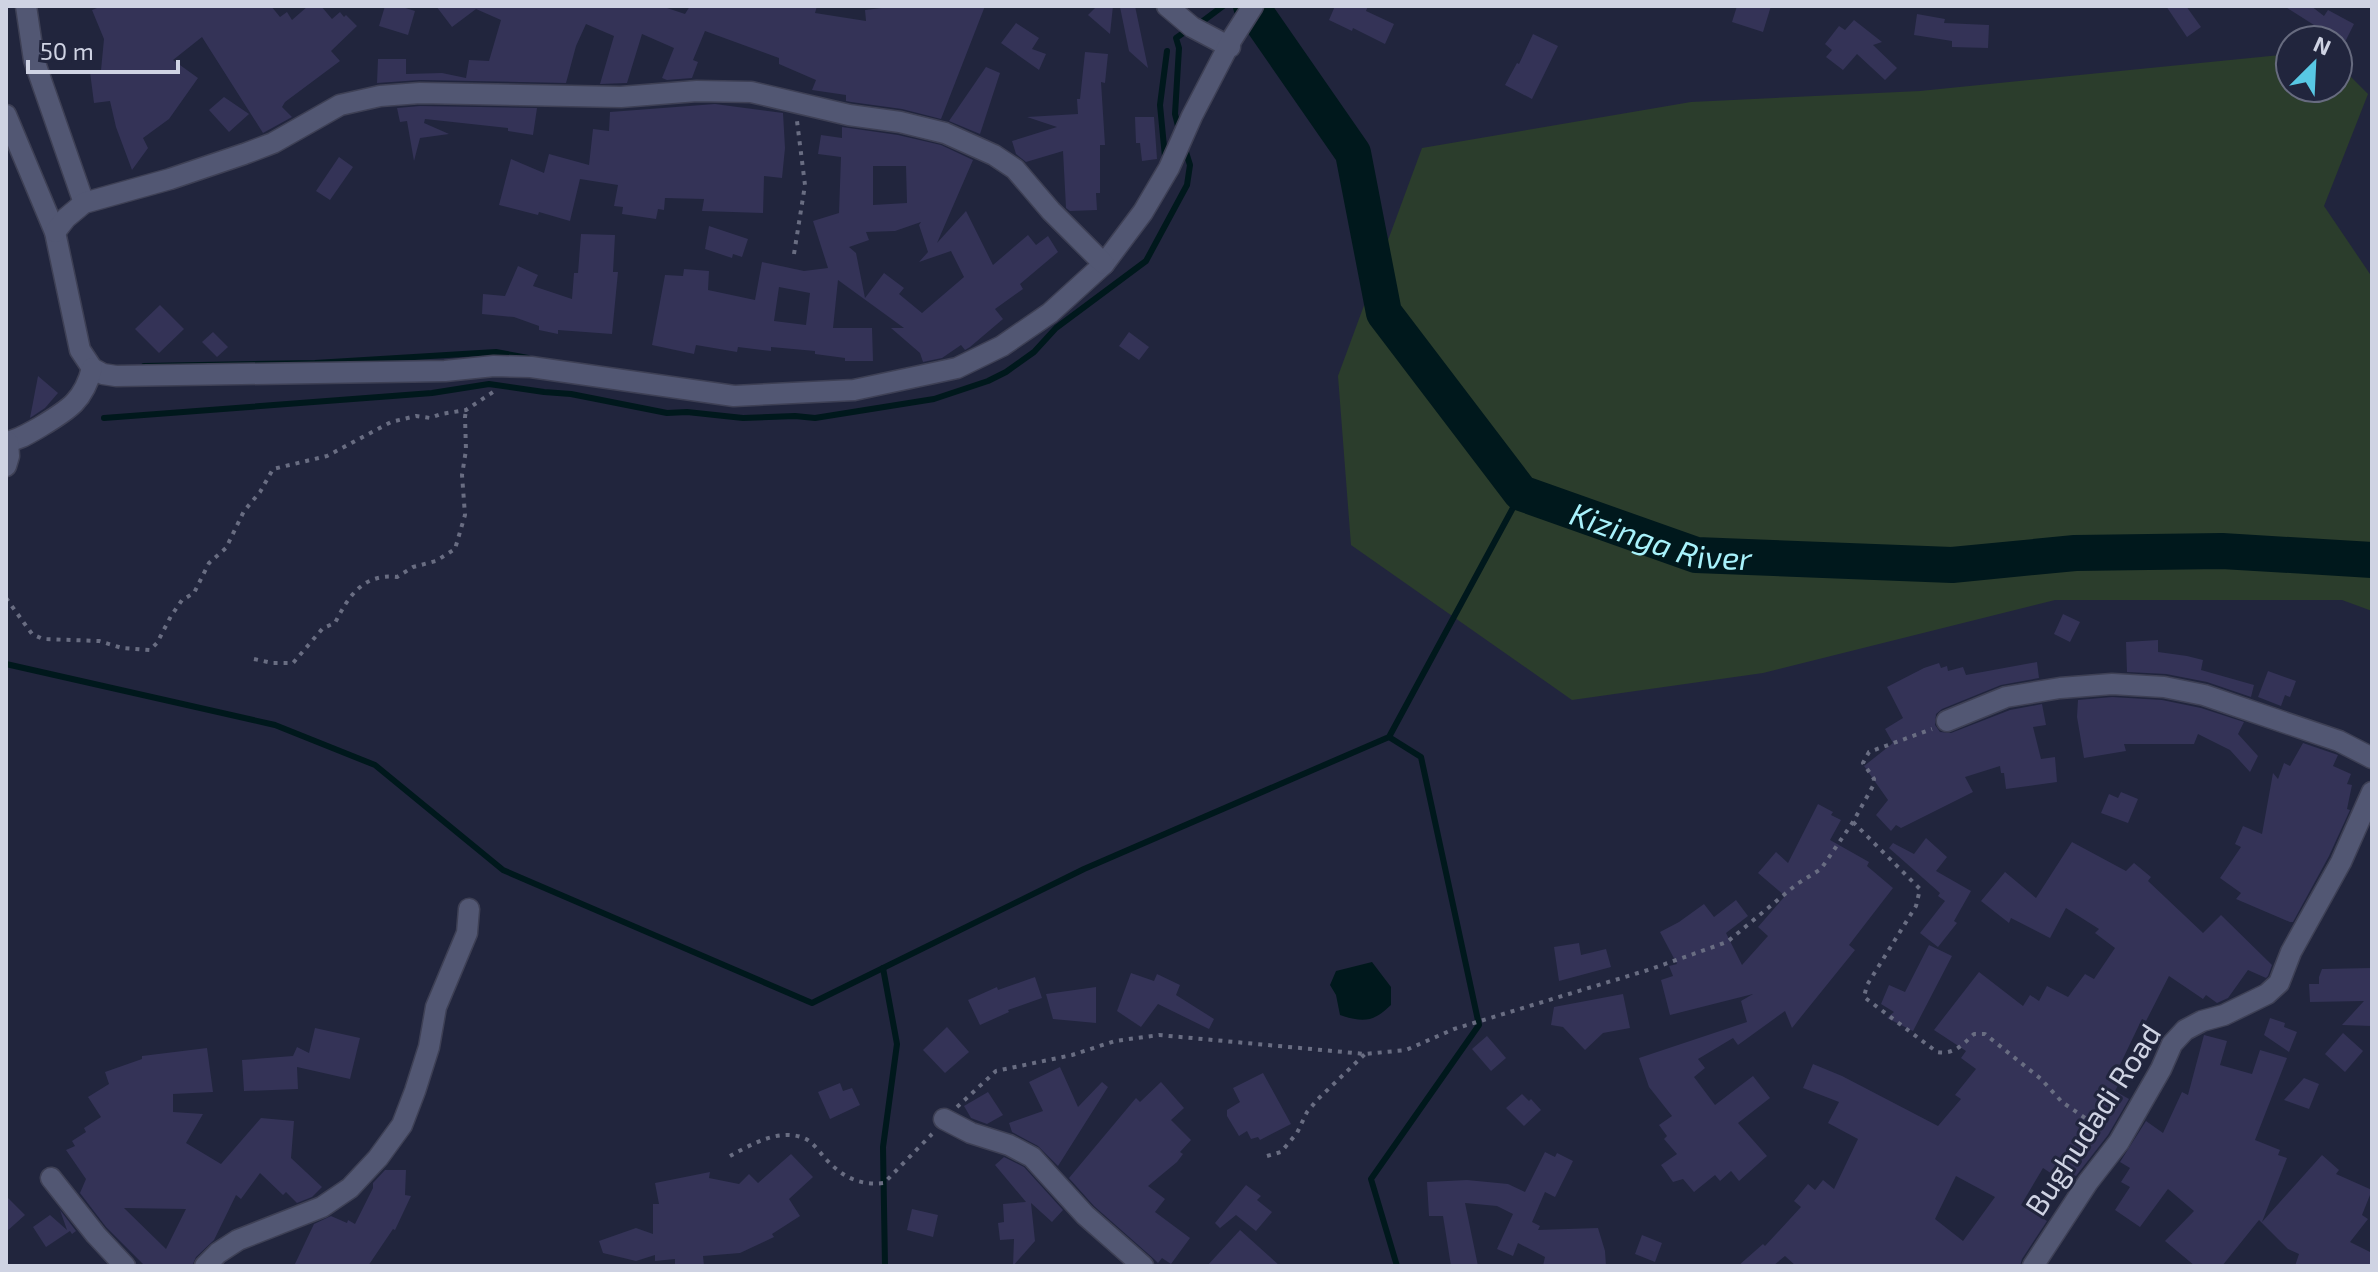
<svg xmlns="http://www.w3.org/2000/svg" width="2378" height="1272" viewBox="0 0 2378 1272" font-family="'Exo 2',sans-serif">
<rect width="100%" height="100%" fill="#21253d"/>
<polygon fill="#2b3d2c" points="2290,54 2290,88 2338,88 2338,64 2368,94 2324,206 2372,277 2372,611 2342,600 2055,600 1763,673 1572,700 1351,545 1338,376 1422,148 1691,102 1920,91"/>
<path fill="#00181c" d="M1372 962 1391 987V1005C1373 1022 1364 1023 1340 1015L1336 995 1330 985 1336 971Z"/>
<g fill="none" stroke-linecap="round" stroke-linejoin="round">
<g stroke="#00181c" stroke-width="6">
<polyline points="1199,24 1223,6"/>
<polyline points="1179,130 1175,114 1179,48 1176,38 1189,29"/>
<polyline points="1165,157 1160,105 1167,51"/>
<polyline points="144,366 315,363 496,352 528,358"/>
<polyline points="104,418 432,393 489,384 544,392 571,394 667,413 687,412 743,418 795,416 815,418 934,399 988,381 1006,372 1034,352 1056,328 1146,261 1187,185 1190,165 1185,149"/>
<polyline points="6,664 275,725 375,765 503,870 812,1003 1084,869 1389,737 1521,493"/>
<polyline points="1389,737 1421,757 1479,1025 1371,1179 1397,1266"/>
<polyline points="883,968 897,1044 883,1147 885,1266"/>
</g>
<path stroke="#00181c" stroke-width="36" id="s1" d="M1251 6 1353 153 1384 313 1521 493 1696 555 1952 565 2075 553 2222 551 2372 560"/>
</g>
<g fill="#343357" fill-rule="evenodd">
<polygon points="102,6 271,6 280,17 287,12 292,20 308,6 321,6 332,19 340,12 344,17 346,15 357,26 331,51 340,61 285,102 282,107 292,117 263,133 202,37 173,60 198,78 169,119 143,138 148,148 132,170 116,127 110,101 94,103 90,72 101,70 104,39 92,10"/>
<polygon points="385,6 399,6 415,11 408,35 379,26"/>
<polygon points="436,6 661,6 685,14 690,6 817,6 815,13 866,21 865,10 898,6 985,6 941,119 902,109 851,102 846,101 846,95 812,90 816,80 779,64 779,58 705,31 693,60 698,62 692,78 667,80 662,78 674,48 642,34 627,83 600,84 614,36 586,24 576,46 566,83 420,80 377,83 378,59 406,59 406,74 442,73 466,78 469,60 489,61 501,20 476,9 452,27"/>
<polygon points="1097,6 1113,6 1110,34 1088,15"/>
<polygon points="1135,6 1148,68 1129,51 1120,7"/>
<polygon points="1335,6 1368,6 1366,11 1394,24 1385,44 1353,28 1352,31 1329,20"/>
<polygon points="1737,6 1771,6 1763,32 1732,22"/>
<polygon points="2166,6 2186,6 2201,27 2187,37"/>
<polygon points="2284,6 2311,6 2324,16 2328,10 2354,24 2344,44"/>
<polygon points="1917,14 1945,19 1944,23 1989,25 1988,48 1952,47 1952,41 1914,35"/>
<polygon points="1854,20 1882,42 1873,45 1897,68 1885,80 1857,54 1843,70 1826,57 1832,50 1825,44 1839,26 1845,30"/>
<polygon points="1016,23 1039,38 1032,49 1046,54 1039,70 1001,43"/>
<polygon points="1533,34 1558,46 1532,99 1505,85 1517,63 1519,64"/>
<polygon points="1085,52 1108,54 1105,83 1101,82 1105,145 1100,145 1100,193 1096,193 1097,210 1070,211 1066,208 1063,151 1026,162 1016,154 1012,141 1057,127 1027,117 1078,114 1077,99 1080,99"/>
<polygon points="986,67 1000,73 980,134 949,121"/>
<polygon points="224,97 249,114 229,132 209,110"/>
<polygon points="715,104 783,113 785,148 782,178 764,176 763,213 702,211 704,199 665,198 664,210 658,209 656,219 622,214 623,207 614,206 618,185 580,179 570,221 539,212 538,215 499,205 511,159 544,173 549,154 589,165 593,129 609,131 610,112"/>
<polygon points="420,106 537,108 533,135 508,131 508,128 425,119 424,123 449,134 420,138 414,161 407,121 400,122 397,108"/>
<polygon points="1135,117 1154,117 1157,159 1142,161 1140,143 1136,143"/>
<path d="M842 127 898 135 941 145 973 160 937 243 966 211 993 265 1028 235 1036 245 1048 236 1058 252 1020 284 1023 289 995 309 1003 319 970 347 965 350 961 345 942 358 923 362 920 353 891 328H904L838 280 833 328H872L873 361H845V358L815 354V351L771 347V351L738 347 737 352 696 345 694 354 652 345 665 275 683 276 684 269 709 271 708 290 755 300 762 262 804 271 828 268 813 221 839 213 841 157 818 154 821 135 842 138ZM873 166H906L907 203 873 205ZM921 222 919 225 928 252 919 262 951 251 964 277 922 313 899 294 904 288 884 273 865 298 856 253 849 247 869 240 866 232 895 231ZM779 287 810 293 806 325 774 321Z"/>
<polygon points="339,157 353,167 330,200 316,191"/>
<polygon points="709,226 748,239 742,257 733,254 732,258 705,249"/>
<polygon points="581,234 615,235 613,272 618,272 612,334 558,330 558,334 539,330 539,326 514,317 482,314 483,294 505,296 518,266 538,275 533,286 572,299 574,273 578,273"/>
<polygon points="160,305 184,329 159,353 135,329"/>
<polygon points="213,332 228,347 217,357 202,342"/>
<polygon points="1129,332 1149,347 1139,360 1119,346"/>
<polygon points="38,376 58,393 45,408 30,418"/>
<polygon points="2063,614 2080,622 2070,642 2054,634"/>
<polygon points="2158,640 2158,652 2187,656 2203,660 2201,670 2254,685 2251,697 2207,682 2166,674 2127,672 2126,642"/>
<polygon points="2037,662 2039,678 2001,685 1942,709 1936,714 1935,725 1940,732 1951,733 2010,710 2042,704 2046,725 2033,727 2041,759 2055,757 2057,782 2006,789 2004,773 2001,773 2000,766 1965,777 1973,792 1901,828 1896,825 1891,831 1876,815 1888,800 1864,766 1893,743 1885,729 1903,718 1887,687 1924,668 1939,663 1941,668 1947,666 1948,671 1963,667 1966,675"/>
<polygon points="2268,671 2296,681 2290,697 2285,695 2281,706 2258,697"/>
<polygon points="2112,697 2162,700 2201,708 2244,722 2238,734 2258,756 2250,772 2230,750 2198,734 2194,744 2124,744 2126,751 2084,758 2077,717 2078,700"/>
<polygon points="2303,743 2338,755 2333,766 2351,774 2347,784 2352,785 2347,809 2350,810 2329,856 2293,922 2290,922 2236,899 2241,893 2220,878 2241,847 2235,844 2243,826 2262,834 2273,773 2278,779 2284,763 2290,766"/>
<polygon points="2121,792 2138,799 2128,823 2101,813 2109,794 2118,798"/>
<polygon points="1818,804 1833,812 1831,815 1841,820 1830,840 1869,862 1867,866 1893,888 1849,945 1855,950 1792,1028 1785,1011 1738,1045 1733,1038 1698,1059 1705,1068 1694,1077 1715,1105 1753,1076 1770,1098 1738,1123 1767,1156 1739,1181 1731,1171 1720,1181 1715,1175 1694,1192 1683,1179 1673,1182 1661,1165 1677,1154 1664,1139 1667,1136 1659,1125 1672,1116 1649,1087 1639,1058 1747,1022 1741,1001 1753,994 1670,1015 1661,980 1673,976 1669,966 1677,964 1660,932 1679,922 1704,904 1714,917 1736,900 1748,916 1726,933 1742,965 1768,936 1758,927 1785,896 1758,873 1776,852 1788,863"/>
<polygon points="1926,838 1947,857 1936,871 1971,891 1954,921 1957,923 1938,947 1920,933 1945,901 1938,896 1940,893 1889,848 1893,843 1914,854"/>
<path d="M2072 842 2126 871 2134 863 2151 877 2148 881 2203 933 2221 915 2272 965 2268 976 2266 978 2248 970 2228 998 2217 1003 2206 995 2203 999 2169 976 2146 1021 2142 1019 2116 1073 2123 1076 2115 1091 2129 1099 2108 1135 2076 1176 2073 1175 2067 1184 2043 1168 2021 1205 2047 1221 2022 1259 2020 1266H1796L1785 1256 1773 1266H1738L1763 1244 1765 1246 1801 1207 1794 1201 1808 1184 1815 1190 1823 1180 1834 1189 1858 1139 1828 1123 1839 1102 1803 1088 1813 1064 1842 1076 1938 1126 1961 1099 1955 1095 1976 1069 1961 1058 1966 1051 1934 1030 1979 972 2023 1006 2030 995 2039 1001 2047 986 2068 997 2085 974 2094 979 2115 948 2095 933 2099 929 2066 908 2050 938 2011 918 2009 923 1981 901 2005 872 2036 898ZM1956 1176 1995 1197 1963 1241 1935 1219Z"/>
<polygon points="1579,943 1581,955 1606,949 1611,967 1559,981 1554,947"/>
<polygon points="1929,945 1952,956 1913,1031 1887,1018 1894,1012 1881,1004 1889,985 1905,992"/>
<polygon points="2372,968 2372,1026 2342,1025 2364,1001 2310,1002 2309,984 2319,984 2319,977 2322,969"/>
<polygon points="1131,973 1154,981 1157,974 1180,985 1176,995 1214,1019 1209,1029 1158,1004 1141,1027 1117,1011"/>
<polygon points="1035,977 1042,998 1008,1010 1009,1012 980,1025 968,1000 997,987 998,990"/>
<polygon points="1096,987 1096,1023 1053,1019 1046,994"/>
<polygon points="1623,994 1630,1028 1603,1033 1585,1050 1563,1027 1551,1025 1554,1007"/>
<polygon points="2270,1018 2285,1023 2284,1027 2297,1032 2289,1052 2264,1035"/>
<polygon points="947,1027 969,1052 945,1073 923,1050"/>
<polygon points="315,1028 360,1038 350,1079 297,1067 298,1089 244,1091 242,1060 293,1056 297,1047 309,1053"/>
<polygon points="2343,1033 2363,1051 2345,1072 2325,1054"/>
<polygon points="2204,1035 2227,1041 2220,1065 2252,1074 2260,1050 2287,1058 2255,1140 2280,1150 2278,1155 2287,1158 2262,1222 2322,1155 2339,1170 2336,1174 2372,1190 2362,1215 2368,1219 2350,1242 2372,1253 2372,1266 2295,1266 2299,1254 2288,1249 2259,1220 2222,1266 2195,1266 2165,1241 2194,1211 2168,1189 2140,1227 2115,1210 2130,1187 2121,1182 2130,1168 2120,1162 2146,1121 2163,1133 2182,1092 2188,1095"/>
<polygon points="1487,1036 1506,1058 1491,1071 1472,1049"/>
<path d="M207 1048 213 1092 173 1094V1112L203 1114 186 1143 221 1164 261 1118 294 1121 291 1158 322 1187 312 1197 297 1203 286 1192 283 1195 260 1173 241 1199 236 1195 214 1240 196 1257 192 1266H145L106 1227 80 1193 86 1179 66 1150 75 1146 72 1141 86 1132 84 1128 101 1117 88 1097 109 1084 105 1072 142 1059V1056ZM124 1208 186 1209 166 1249Z"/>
<polygon points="1060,1067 1078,1107 1102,1082 1108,1087 1058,1166 1038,1146 1012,1132 1009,1123 1043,1111 1029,1082"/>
<polygon points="1263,1073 1291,1124 1260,1140 1258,1137 1251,1139 1247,1131 1239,1136 1227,1116 1227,1110 1240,1102 1233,1088"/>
<polygon points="2304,1078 2319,1084 2309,1109 2284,1100"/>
<polygon points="1161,1082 1184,1108 1171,1120 1191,1140 1180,1152 1183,1154 1177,1162 1148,1186 1165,1199 1155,1212 1190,1238 1171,1264 1162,1258 1158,1263 1154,1259 1094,1206 1068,1177 1069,1178 1136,1098 1140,1102"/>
<polygon points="840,1083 843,1091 852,1088 860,1105 830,1119 818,1092"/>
<polygon points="988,1092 1003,1115 987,1124 971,1118 964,1106"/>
<polygon points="1522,1094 1529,1101 1531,1099 1541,1110 1524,1126 1506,1108"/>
<polygon points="1545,1152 1555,1157 1557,1153 1573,1161 1555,1197 1545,1192 1532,1222 1540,1226 1538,1230 1598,1228 1605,1251 1606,1266 1543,1266 1545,1257 1518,1243 1513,1256 1497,1249 1513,1214 1497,1206 1465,1203 1478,1266 1451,1266 1443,1216 1429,1216 1427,1182 1467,1180 1508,1184 1525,1192"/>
<polygon points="791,1154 813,1177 789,1199 800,1216 772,1234 774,1237 740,1253 703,1256 704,1266 675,1266 675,1259 655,1261 655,1255 636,1261 603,1253 599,1241 636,1228 653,1234 653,1204 659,1204 655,1183 710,1172 709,1178 739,1184 749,1174 758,1183"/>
<polygon points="1004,1157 1024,1167 1063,1210 1052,1222 1031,1203 1035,1241 1013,1266 1014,1239 1000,1240 998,1223 1004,1222 1003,1204 1026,1202 995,1165"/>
<polygon points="385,1170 406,1170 405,1195 411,1196 395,1230 393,1229 368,1266 294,1266 314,1224 331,1216 347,1223 348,1220 355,1224 373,1188 373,1183"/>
<polygon points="1246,1185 1261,1196 1257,1200 1272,1212 1256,1231 1236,1215 1220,1228 1215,1223"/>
<polygon points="6,1196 25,1215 6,1232"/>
<polygon points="912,1209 938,1215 933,1237 907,1230"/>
<polygon points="60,1210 76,1231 72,1234 70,1231 46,1247 33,1227 50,1215 67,1230"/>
<polygon points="1240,1230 1280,1266 1207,1266"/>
<polygon points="1642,1235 1662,1243 1655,1262 1635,1254"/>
</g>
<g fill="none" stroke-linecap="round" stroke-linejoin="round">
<defs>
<g id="minor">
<polyline points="26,6 34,60 84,203"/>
<polyline points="1167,6 1192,27 1230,47"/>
<polyline points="6,115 55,232 80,350 92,368 103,374 116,376 445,371 494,366 531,367 734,396 854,390 957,368 1002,346 1050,313 1104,264 1143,212 1169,168 1192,116 1232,39 1253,6"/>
<polyline points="55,232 66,218 84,203 170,179 244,154 273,143 340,105 380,96 420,93 621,97 697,91 751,92 849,115 900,122 945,133 994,155 1015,169 1051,211 1104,264"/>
<path d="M6 442C19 440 29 433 40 427 68 410 84 401 92 368"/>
<polyline points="6,466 9,456 8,442"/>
<polyline points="1947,721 2006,697 2060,688 2112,684 2164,687 2204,695 2339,741 2372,758"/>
<polyline points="944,1119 971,1133 1009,1145 1032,1157 1085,1215 1143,1266"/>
<polyline points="51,1178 96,1235 125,1266"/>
<polyline points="205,1266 218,1253 238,1240 322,1207 350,1188 378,1158 402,1125 415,1091 429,1047 436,1007 467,933 469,909"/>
<polyline points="2033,1266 2088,1182 2119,1142 2161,1069 2172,1044 2185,1030 2202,1021 2224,1015 2267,994 2279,983 2291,952 2341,862 2372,792"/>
</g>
</defs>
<use href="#minor" stroke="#3e4055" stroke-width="23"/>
<g stroke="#696d82" stroke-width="4" stroke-dasharray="4 6" stroke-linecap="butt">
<polyline points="794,254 805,185 797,121"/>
<polyline points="6,598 32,634 43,639 99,641 122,648 150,650 157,643 171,616 182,600 194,593 209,563 226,548 244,511 260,492 273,469 327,456 391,422 416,416 430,418 441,414 466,410 493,392"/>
<path d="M254 659 272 663H293L323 628 335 623C348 597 363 573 397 577L413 567 436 561 455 549 465 515 462 475 466 450 465 417 466 410"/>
<path d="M1853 822 1920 889 1916 906 1867 985 1864 997 1937 1052C1954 1055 1962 1045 1974 1034H1985L2041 1079 2062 1102 2104 1131"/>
<polyline points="957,1107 996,1071 1072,1055 1115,1041 1159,1035 1365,1054 1406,1050 1454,1029 1651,969 1727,942 1797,884 1821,869 1853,822 1873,786 1874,779 1863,763 1869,752 1932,729"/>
<path d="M730 1156C752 1144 781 1127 806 1139 813 1143 819 1151 824 1157 841 1176 858 1186 884 1183L932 1134"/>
<polyline points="1267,1156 1281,1152 1297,1133 1307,1112 1318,1099 1365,1054"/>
</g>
<use href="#minor" stroke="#525773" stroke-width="20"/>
</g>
<g text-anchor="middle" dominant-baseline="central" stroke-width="6" stroke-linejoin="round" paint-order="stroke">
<g font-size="30" fill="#cfd3e3" stroke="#21253d">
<text transform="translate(2092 1119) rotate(-57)">Bughudadi Road</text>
</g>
<g font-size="32" font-style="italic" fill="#a8f2fb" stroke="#21253d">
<text stroke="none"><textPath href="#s1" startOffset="716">Kizinga River</textPath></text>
</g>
</g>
<rect width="2378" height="1272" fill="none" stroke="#cfd3e3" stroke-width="16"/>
<g transform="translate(2314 64) rotate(24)"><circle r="38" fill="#21253d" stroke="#676b7f" stroke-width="2"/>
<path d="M0-6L14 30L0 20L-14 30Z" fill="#58c8e4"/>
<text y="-12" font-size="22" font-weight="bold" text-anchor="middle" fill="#cfd3e3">N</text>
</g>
<path d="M28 60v12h150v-12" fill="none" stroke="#cfd3e3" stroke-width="4"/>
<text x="40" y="60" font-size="24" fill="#cfd3e3" stroke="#21253d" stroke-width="6" paint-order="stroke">50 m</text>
</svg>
